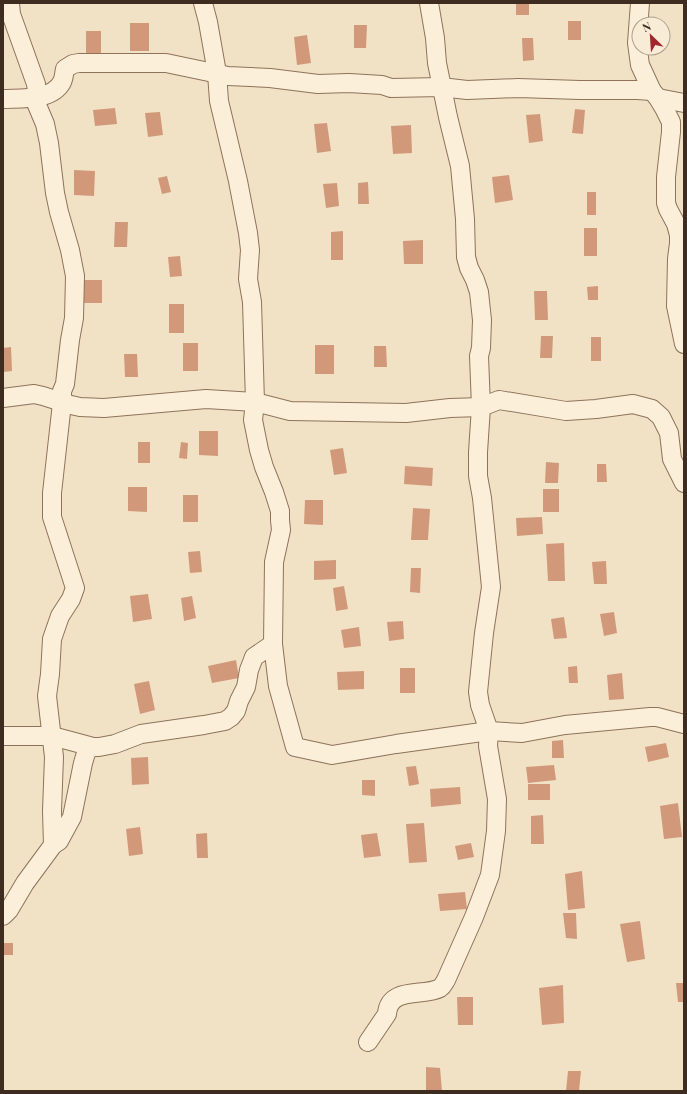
<svg xmlns="http://www.w3.org/2000/svg" width="687" height="1094" viewBox="0 0 687 1094" font-family="'Playfair Display',serif">
<rect width="100%" height="100%" fill="#f1e2c6"/>
<g fill="#d1997a">
<rect x="516" y="3" width="13" height="12"/>
<rect x="568" y="21" width="13" height="19"/>
<rect x="130" y="23" width="19" height="28"/>
<polygon points="354,25 367,25 366,48 354,48"/>
<rect x="86" y="31" width="15" height="26"/>
<polygon points="307,35 311,63 297,65 294,37"/>
<polygon points="522,38 533,38 534,60 523,61"/>
<polygon points="115,108 117,124 95,126 93,110"/>
<polygon points="575,109 585,110 583,134 572,133"/>
<polygon points="160,112 163,135 148,137 145,113"/>
<polygon points="540,114 543,141 529,143 526,115"/>
<polygon points="327,123 331,151 317,153 314,124"/>
<polygon points="411,125 412,153 393,154 391,126"/>
<polygon points="74,170 95,171 94,196 74,195"/>
<polygon points="509,175 513,200 495,203 492,177"/>
<polygon points="167,176 171,192 162,194 158,178"/>
<polygon points="368,182 369,204 358,204 358,183"/>
<polygon points="337,183 339,206 326,208 323,184"/>
<rect x="587" y="192" width="9" height="23"/>
<polygon points="115,222 128,222 127,247 114,247"/>
<rect x="584" y="228" width="13" height="28"/>
<polygon points="343,231 343,260 331,260 331,232"/>
<polygon points="423,240 423,264 404,264 403,241"/>
<polygon points="180,256 182,276 170,277 168,257"/>
<polygon points="82,280 102,280 102,303 83,303"/>
<polygon points="598,286 598,300 588,300 587,287"/>
<polygon points="534,291 547,291 548,320 535,320"/>
<rect x="169" y="304" width="15" height="29"/>
<polygon points="541,336 553,336 552,358 540,358"/>
<rect x="591" y="337" width="10" height="24"/>
<rect x="183" y="343" width="15" height="28"/>
<rect x="315" y="345" width="19" height="29"/>
<polygon points="374,346 386,346 387,367 374,367"/>
<polygon points="11,347 12,371 3,372 3,348"/>
<polygon points="124,354 137,354 138,377 125,377"/>
<polygon points="199,431 218,431 218,456 199,455"/>
<rect x="138" y="442" width="12" height="21"/>
<polygon points="181,442 188,443 187,459 179,458"/>
<polygon points="343,448 347,473 334,475 330,450"/>
<polygon points="546,462 559,463 558,483 545,483"/>
<polygon points="597,464 606,464 607,482 597,482"/>
<polygon points="405,466 433,468 432,486 404,484"/>
<polygon points="128,487 147,487 147,512 128,511"/>
<rect x="543" y="489" width="16" height="23"/>
<rect x="183" y="495" width="15" height="27"/>
<polygon points="305,500 323,500 323,525 304,524"/>
<polygon points="413,508 430,509 428,540 411,540"/>
<polygon points="542,517 543,534 517,536 516,518"/>
<polygon points="564,543 565,581 548,581 546,544"/>
<polygon points="200,551 202,572 190,573 188,552"/>
<polygon points="336,560 336,579 314,580 314,561"/>
<polygon points="606,561 607,584 594,584 592,562"/>
<polygon points="411,568 421,568 420,593 410,592"/>
<polygon points="344,586 348,609 336,611 333,588"/>
<polygon points="148,594 152,619 133,622 130,596"/>
<polygon points="192,596 196,618 184,621 181,598"/>
<polygon points="614,612 617,633 604,636 600,614"/>
<polygon points="564,617 567,638 554,639 551,619"/>
<polygon points="403,621 404,639 389,641 387,622"/>
<polygon points="359,627 361,646 344,648 341,630"/>
<polygon points="236,660 239,678 212,683 208,666"/>
<polygon points="577,666 578,683 569,683 568,667"/>
<rect x="400" y="668" width="15" height="25"/>
<polygon points="364,671 364,689 338,690 337,672"/>
<polygon points="622,673 624,699 609,700 607,675"/>
<polygon points="149,681 155,710 140,714 134,684"/>
<polygon points="563,740 564,758 552,758 552,741"/>
<polygon points="666,743 669,757 648,762 645,747"/>
<polygon points="148,757 149,784 132,785 131,758"/>
<polygon points="554,765 556,780 528,783 526,767"/>
<polygon points="416,766 419,784 409,786 406,767"/>
<polygon points="362,780 375,780 375,796 362,795"/>
<rect x="528" y="784" width="22" height="16"/>
<polygon points="460,787 461,804 431,807 430,789"/>
<polygon points="678,803 682,837 664,839 660,806"/>
<polygon points="543,815 544,844 531,844 531,816"/>
<polygon points="424,823 427,862 409,863 406,824"/>
<polygon points="140,827 143,854 129,856 126,829"/>
<polygon points="207,833 208,858 197,858 196,834"/>
<polygon points="377,833 381,856 364,858 361,835"/>
<polygon points="471,843 474,857 458,860 455,846"/>
<polygon points="582,871 585,908 568,910 565,874"/>
<polygon points="465,892 467,909 440,911 438,894"/>
<polygon points="563,913 576,913 577,939 566,938"/>
<polygon points="640,921 645,959 627,962 620,924"/>
<rect x="3" y="943" width="10" height="12"/>
<polygon points="676,983 684,983 684,1002 678,1002"/>
<polygon points="563,985 564,1023 542,1025 539,988"/>
<polygon points="457,997 473,997 473,1025 458,1025"/>
<polygon points="426,1067 440,1068 442,1091 426,1091"/>
<polygon points="568,1071 581,1071 579,1091 566,1091"/>
</g>
<g fill="none" stroke-linecap="round" stroke-linejoin="round">
<defs>
<g id="minor">
<polyline points="10,3 11,14 36,84 37,92 34,98 45,124 49,143 55,193 59,212 70,250 75,276 74,318 70,340 65,384 62,391 62,403 52,493 52,517 75,588 71,599 60,616 52,639 50,674 47,696 54,757 52,811 53,845"/>
<polyline points="203,3 208,22 217,73 219,101 238,181 248,233 250,250 248,279 252,302 255,402 253,420 259,450 264,467 274,492 280,511 280,520 281,530 274,562 273,644 278,686 295,747 332,755 396,744 489,731 522,733 565,725 650,717 657,717 684,724"/>
<polyline points="640,3 637,43 640,65 652,91 658,98 664,108 671,122 671,132 666,177 666,203 668,209 676,224 679,235 679,243 677,259 676,306 684,344"/>
<polyline points="658,98 684,103"/>
<path d="M3 99C21 98 52 101 62 82 64 78 64 73 65 69L73 64 79 63H166L228 76 270 78 318 84 349 83 382 85 391 88 441 87 467 90 518 88 580 90H637L652 91"/>
<polyline points="3,398 34,394 43,396 71,405 80,407 104,408 206,399 255,402 290,411 406,413 450,408 481,407 499,400 566,411 596,409 633,404 652,409 661,417 669,433 672,459 684,483"/>
<polyline points="3,736 52,736 93,747"/>
<polyline points="3,916 9,910 25,883 53,845 59,841 72,817 83,763 86,753 88,750 93,747 99,747 115,744 141,734 204,725 225,721 231,717 236,711 239,701 246,687 249,670 254,657 273,644"/>
<path d="M368 1042 387 1014C389 986 424 997 440 988 443 986 444 983 446 980L474 917 490 875 496 831 497 799 488 746 489 731 480 705 478 692 484 633 491 587 482 498 478 476V452L481 407 479 356 481 348 482 320 479 292 475 280 469 268 466 257 465 219 460 166 448 117 437 63 435 38 429 3"/>
</g>
</defs>
<use href="#minor" stroke="#8e735a" stroke-width="20"/>
<use href="#minor" stroke="#fbefda" stroke-width="18"/>
</g>
<rect width="687" height="1094" fill="none" stroke="#3d2c1f" stroke-width="8"/>
<g transform="translate(651 36) rotate(335)"><circle r="19" fill="#f8ecd6" stroke="#ad9f8d"/>
<path d="M0-3L7 15L0 10L-7 15Z" fill="#a0272e"/>
<text y="-6" font-size="11" font-weight="bold" text-anchor="middle" fill="#3d2c1f">N</text>
</g>
</svg>
